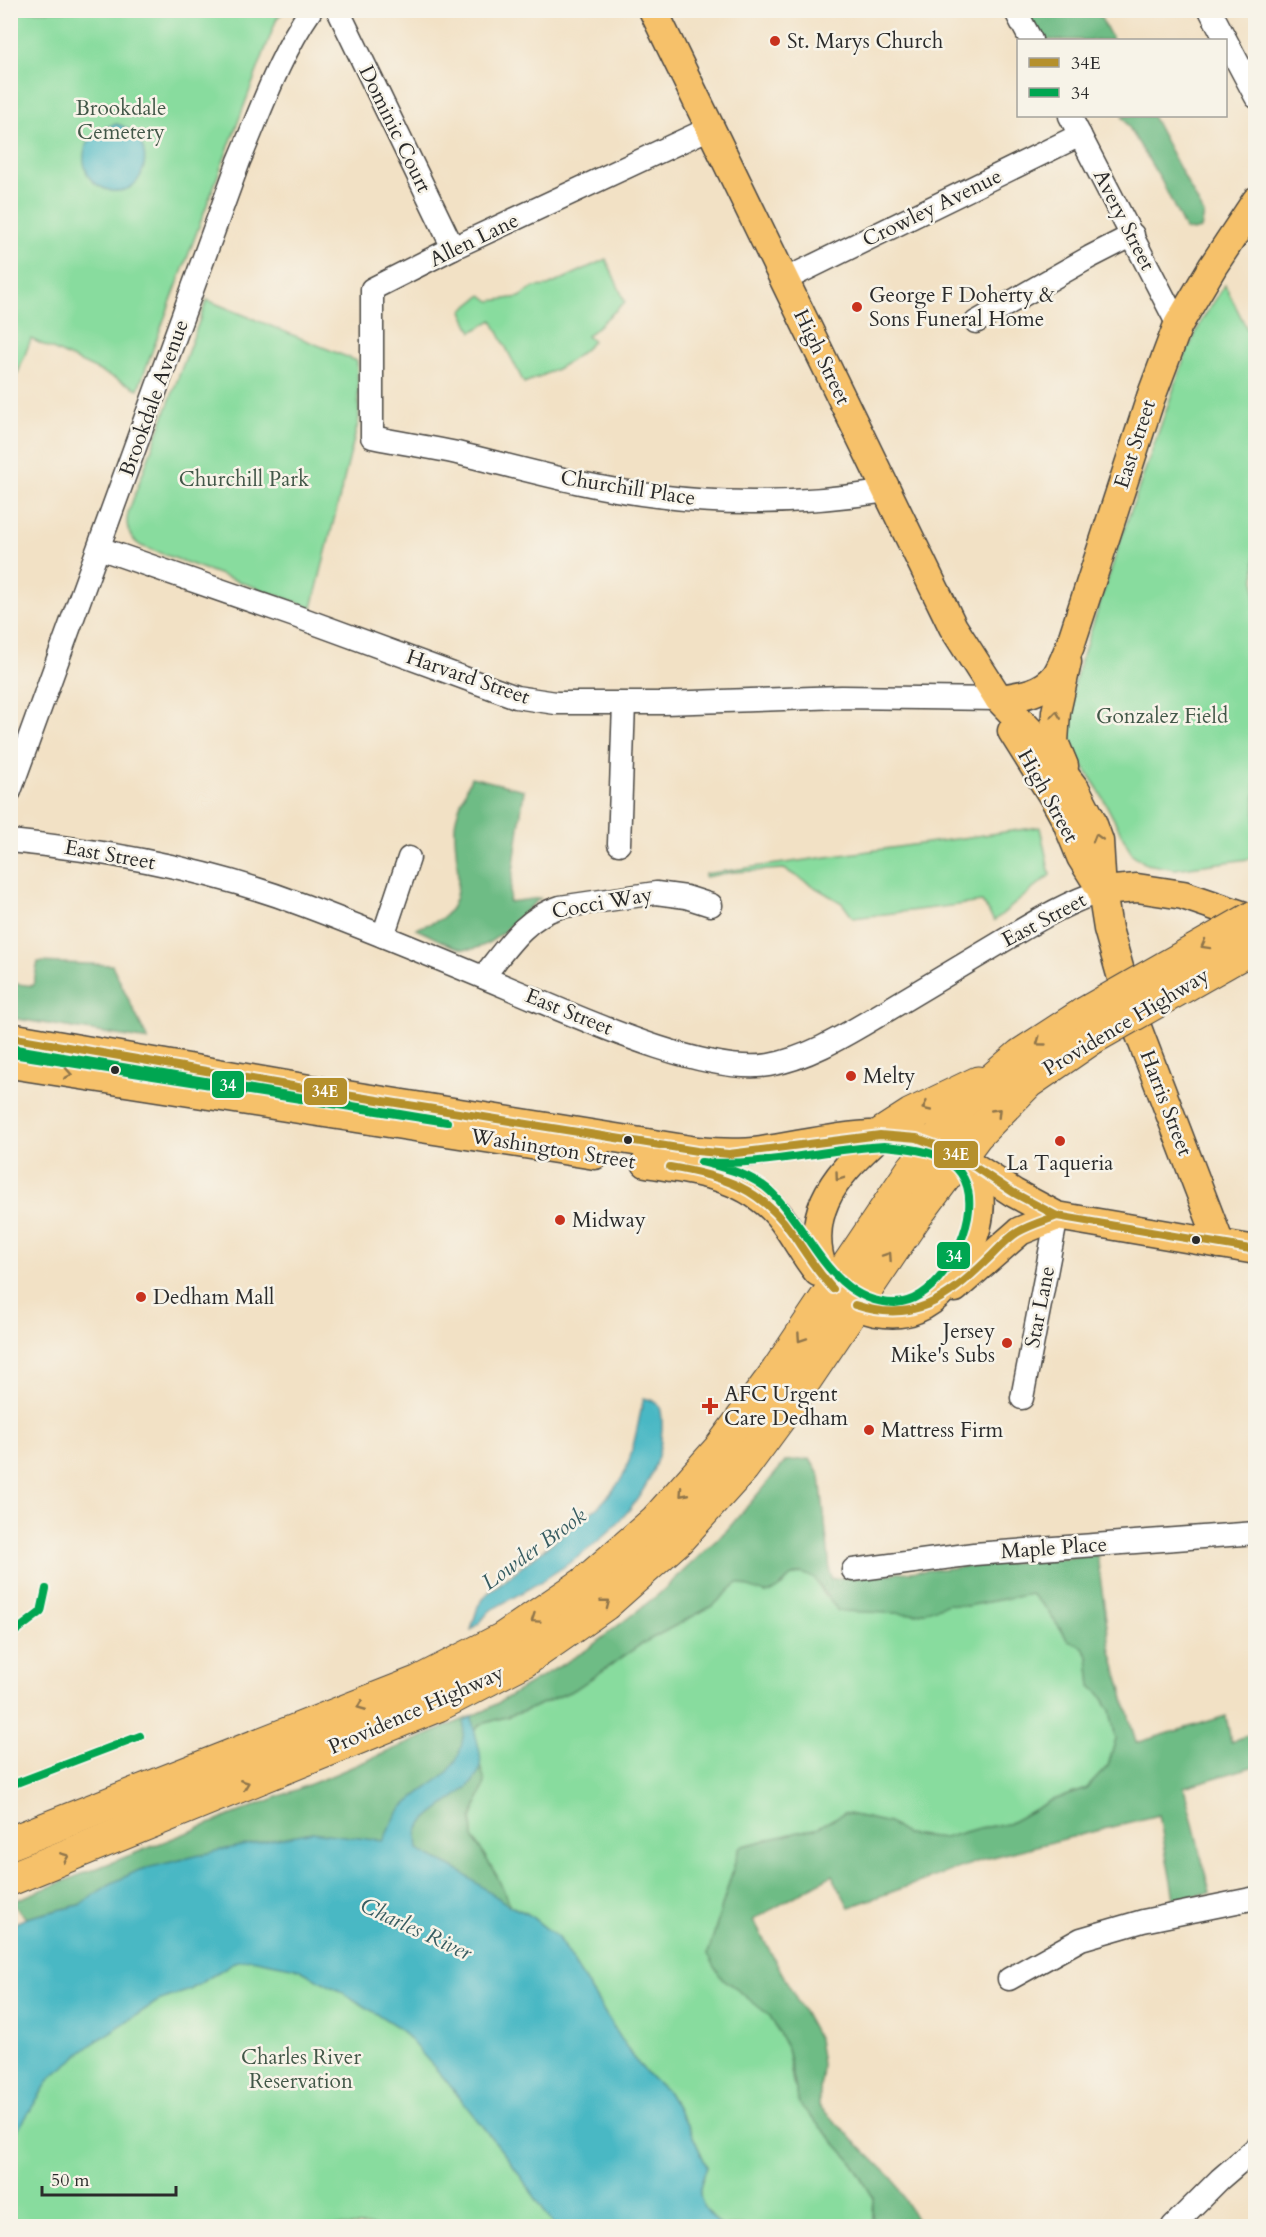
<svg xmlns="http://www.w3.org/2000/svg" width="1266" height="2237" viewBox="0 0 1266 2237" font-family="Cardo,serif">
<rect width="100%" height="100%" fill="#f7f3e8"/>
<filter id="ink" filterUnits="userSpaceOnUse"><feTurbulence type="fractalNoise" baseFrequency=".0167" numOctaves="2"/><feDisplacementMap in="SourceGraphic" scale="12" xChannelSelector="R" yChannelSelector="G"/><feConvolveMatrix kernelMatrix="1 2 1 2 8 2 1 2 1" color-interpolation-filters="sRGB"/></filter>
<filter id="wash" filterUnits="userSpaceOnUse"><feTurbulence type="fractalNoise" baseFrequency=".008" numOctaves="4" result="noise"/><feDisplacementMap in="SourceGraphic" scale="24" xChannelSelector="R" yChannelSelector="G"/><feGaussianBlur stdDeviation="1.35" result="paint"/><feColorMatrix in="noise" values="0 0 0 0 0 0 0 0 0 0 0 0 0 0 0 0 0 1.4 0 .05"/><feComposite in="paint" operator="in"/></filter>
<g filter="url(#wash)">
<rect width="100%" height="100%" fill="#f2e1c5"/>
<g fill="#88dc9e" stroke="#5a8464" stroke-width="1.5">
<polygon points="11,11 285,11 277,18 138,389 31,339 11,391"/>
<path d="M606 259 625 302 587 336 593 341C572 364 552 372 524 383L492 320 472 332 462 311 482 295 490 301 520 297 534 287 548 286Z"/>
<polygon points="1225,285 1255,345 1255,858 1175,869 1146,864 1132,854 1098,789 1079,760 1064,724 1078,670 1124,530 1186,354 1203,318"/>
<path d="M207 300 357 361 359 419 312 608 141 546C129 538 125 527 128 513Z"/>
<polygon points="1040,827 1050,875 994,921 982,902 853,918 842,903 784,869 733,872 705,877 705,874"/>
<path d="M802 1573 815 1579 826 1597 916 1614 949 1604 967 1606 1031 1594 1044 1606 1068 1640 1083 1647 1088 1656 1091 1686 1100 1694 1110 1710 1116 1739 1108 1766 1086 1789 1050 1801 1008 1824 979 1828 944 1838 905 1834 889 1823 844 1813 819 1827 743 1846 739 1849 708 1954 770 2016 787 2048 793 2083 811 2117 850 2159 873 2197V2218L870 2226H721C700 2204 693 2197 707 2167L690 2130 667 2091 652 2079 633 2059 596 2000 528 1914 510 1906 497 1876 473 1837 472 1819 485 1782 470 1735 479 1725 525 1711 574 1690 643 1643 714 1605 737 1583 754 1587 764 1593 782 1586 790 1577Z"/>
<polygon points="253,1911 648,2226 11,2226 10,2028"/>
</g>
<g fill="#6ebc85" stroke="#4c7458" stroke-width="1.5">
<polygon points="1024,11 1097,11 1113,40 1041,40"/>
<polygon points="1122,116 1152,116 1204,214 1201,229 1193,231 1185,229 1161,180"/>
<path d="M471 777 524 790 509 902 541 898C520 912 492 953 464 949 448 947 431 935 416 929 424 925 435 923 442 918 469 899 453 853 455 825 456 810 466 792 471 777Z"/>
<polygon points="38,962 112,965 148,1040 11,1018 11,983 33,986"/>
<path d="M810 1459 820 1476 831 1579 1097 1555 1110 1647 1136 1743 1226 1716 1231 1742 1255 1732V1766L1184 1787 1210 1893 1174 1899 1159 1815 985 1859 849 1907 832 1875 753 1920 818 2039 822 2064 819 2106 893 2179 920 2226H870L873 2218V2197L850 2159 799 2104 787 2048 770 2016 720 1976 708 1954 739 1849 743 1846 819 1827 844 1813 889 1823 905 1834 944 1838 979 1828 1008 1824 1050 1801 1086 1789 1108 1766 1116 1739 1110 1710 1100 1694 1091 1686 1088 1656 1083 1647 1068 1640 1044 1606 1031 1594 966 1606 949 1604 916 1614 838 1611 815 1579 802 1573C798 1574 792 1575 789 1578 782 1584 776 1594 765 1593 760 1592 745 1585 737 1583L714 1605 643 1643 574 1690 525 1711 479 1725 471 1735 485 1782 472 1819 473 1837 497 1876 510 1906 528 1914 558 1938 633 2058 652 2079 667 2091 690 2130 707 2167C693 2197 700 2204 721 2226H708L667 2116 110 1884 79 1905 26 1918 11 1902 326 1778 486 1710 585 1651 659 1594 727 1530 786 1461Z"/>
</g>
<g fill="#4ab8c4" stroke="#3a7278" stroke-width="1.5">
<path d="M117 124C166 139 143 209 101 187 93 183 88 178 86 170 78 146 94 128 117 124Z"/>
<path d="M644 1398C663 1402 662 1410 662 1428 660 1517 560 1572 491 1610 483 1617 480 1625 471 1630L478 1606 487 1594 599 1506C609 1495 619 1485 625 1472 634 1451 638 1420 644 1398Z"/>
<path d="M472 1716C473 1733 483 1751 480 1767 476 1793 427 1809 418 1831 416 1836 418 1844 418 1850L456 1869 510 1906 528 1914 558 1938 633 2058 652 2079 667 2091 690 2130 707 2167C693 2197 700 2204 721 2226H555L509 2160 444 2078 398 2027 342 1992 296 1968 251 1959 234 1962 190 1990 158 2001 92 2044 51 2077 11 2141V1925L26 1918 79 1905 110 1884 139 1870 216 1851 312 1832 383 1841C389 1830 393 1817 402 1808 436 1775 463 1779 464 1722Z"/>
</g>
</g>
<g filter="url(#ink)">
<g fill="none" stroke-linecap="round" stroke-linejoin="round">
<defs>
<g id="minor">
<polyline points="338,10 453,248"/>
<polyline points="1015,10 1031,40"/>
<polyline points="1210,10 1256,97"/>
<polyline points="1070,116 1178,325"/>
<path d="M710 128 453 248 372 289V437C400 443 429 447 457 453 523 469 589 488 657 496 735 506 811 503 888 491"/>
<polyline points="784,280 1080,135"/>
<polyline points="976,322 1090,257 1133,235"/>
<polyline points="99,548 295,616 516,697 556,703 664,703 841,697 999,699"/>
<path d="M10 791 239 161C261 110 279 56 311 10"/>
<path d="M10 841C110 851 209 869 303 905 373 931 442 960 511 989 574 1015 704 1076 769 1065 809 1058 847 1034 881 1014 920 991 959 967 998 944 1032 924 1064 903 1102 891"/>
<polyline points="619,844 624,704"/>
<polyline points="383,936 409,858"/>
<path d="M483 977C505 950 525 917 560 907L656 893 686 897 711 905"/>
<polyline points="1022,1398 1057,1216"/>
<polyline points="853,1570 974,1554 1256,1533"/>
<polyline points="1009,1979 1081,1939 1143,1921 1256,1898"/>
<polyline points="1173,2226 1220,2179 1256,2148"/>
</g>
<g id="major">
<polyline points="653,10 953,627 999,699 1031,732 1076,790 1091,819 1099,841 1102,891 1108,929 1133,1017 1220,1244"/>
<path d="M999 699C1019 696 1042 694 1056 676 1062 667 1066 655 1070 646L1151 397 1178 325 1213 266 1256 201"/>
<polyline points="1012,731 1054,798 1066,820 1081,857 1101,889"/>
<polyline points="1064,766 1054,742 1056,712 1067,662"/>
<polyline points="1102,891 1137,888 1183,895 1256,920"/>
<path d="M10 1037 321 1091 697 1151C719 1153 739 1154 761 1151 821 1143 896 1118 952 1152 963 1159 971 1166 976 1179 984 1204 978 1230 967 1253 957 1275 939 1300 916 1309 903 1315 889 1314 876 1312 824 1301 805 1247 825 1201 837 1174 859 1155 880 1135"/>
<polyline points="10,1064 595,1155"/>
<polyline points="965,1161 1014,1193 1057,1216 1256,1250"/>
<path d="M646 1163C695 1171 744 1175 778 1214 793 1232 803 1254 818 1272"/>
<polyline points="955,1288 1020,1231 1057,1216"/>
</g>
<g id="highway">
<polyline points="880,1135 911,1115 978,1083"/>
<polyline points="10,1843 419,1682 503,1639 584,1584 656,1521 720,1449 777,1372 913,1169 958,1114 991,1081 1021,1055 1084,1014"/>
<polyline points="10,1879 438,1705 525,1660 605,1604 678,1539 743,1467 782,1414 914,1218 976,1135 1028,1082 1092,1038"/>
</g>
</defs>
<use href="#minor" stroke="#494642" stroke-width="25"/>
<use href="#major" stroke="#494642" stroke-width="31"/>
<use href="#highway" stroke="#494642" stroke-width="35"/>
<use href="#minor" stroke="#fff" stroke-width="22"/>
<use href="#major" stroke="#f6c16b" stroke-width="28"/>
<use href="#highway" stroke="#f6c16b" stroke-width="33"/>
<defs>
<g id="highway-bridge">
<polyline points="1084,1014 1256,916"/>
<polyline points="1092,1038 1256,945"/>
</g>
</defs>
<use href="#highway-bridge" stroke="#494642" stroke-width="35" stroke-linecap="butt"/>
<use href="#highway-bridge" stroke="#f6c16b" stroke-width="33"/>
<defs>
<g id="bus-1">
<polyline points="10,1037 321,1091 697,1151 729,1154 880,1135 917,1138 949,1150 1014,1193 1057,1216 1256,1250"/>
<path d="M670 1167C722 1176 760 1187 792 1233 805 1252 817 1272 833 1289"/>
<path d="M855 1305C913 1324 946 1300 987 1260 997 1251 1006 1239 1018 1232 1030 1225 1044 1221 1057 1216"/>
</g>
<g id="bus-2">
<polyline points="10,1048 447,1122 12,1054"/>
<path d="M884 1146C903 1148 921 1149 938 1156 989 1177 968 1239 943 1273 931 1289 916 1302 895 1303 831 1303 811 1230 771 1192 752 1174 725 1168 701 1162 763 1167 823 1149 884 1146Z"/>
<polyline points="16,1631 41,1612 46,1589"/>
<polyline points="14,1784 140,1736"/>
</g>
</defs>
<use href="#bus-1" stroke="#f7f3e8" stroke-width="12"/>
<use href="#bus-2" stroke="#f7f3e8" stroke-width="12"/>
<use href="#bus-1" stroke="#b5902c" stroke-width="8"/>
<use href="#bus-2" stroke="#00a651" stroke-width="8"/>
</g>
<defs><path id="oneway-chevron" d="M-2-3.5L2.5 0L-2 3.5" fill="none" stroke-width="1.6" stroke-linecap="round" stroke-linejoin="round" transform="scale(1.5)"/></defs>
<g stroke="#90764b">
<use href="#oneway-chevron" transform="translate(1056 715) rotate(-83)"/>
<use href="#oneway-chevron" transform="translate(1097 838) rotate(-106)"/>
<use href="#oneway-chevron" transform="translate(1205 945) rotate(151)"/>
<use href="#oneway-chevron" transform="translate(1040 1042) rotate(144)"/>
<use href="#oneway-chevron" transform="translate(68 1074) rotate(10)"/>
<use href="#oneway-chevron" transform="translate(926 1107) rotate(155)"/>
<use href="#oneway-chevron" transform="translate(997 1112) rotate(-46)"/>
<use href="#oneway-chevron" transform="translate(839 1177) rotate(126)"/>
<use href="#oneway-chevron" transform="translate(888 1256) rotate(-56)"/>
<use href="#oneway-chevron" transform="translate(801 1338) rotate(124)"/>
<use href="#oneway-chevron" transform="translate(683 1493) rotate(132)"/>
<use href="#oneway-chevron" transform="translate(606 1603) rotate(-38)"/>
<use href="#oneway-chevron" transform="translate(535 1619) rotate(146)"/>
<use href="#oneway-chevron" transform="translate(361 1706) rotate(158)"/>
<use href="#oneway-chevron" transform="translate(245 1784) rotate(-22)"/>
<use href="#oneway-chevron" transform="translate(65 1857) rotate(-22)"/>
</g>
</g>
<g fill="#c8321e" stroke="#f7f3e8" stroke-width="2">
<circle cx="775" cy="41" r="6"/>
<circle cx="857" cy="307" r="6"/>
<circle cx="851" cy="1076" r="6"/>
<circle cx="1060" cy="1141" r="6"/>
<circle cx="560" cy="1220" r="6"/>
<circle cx="141" cy="1297" r="6"/>
<circle cx="1007" cy="1343" r="6"/>
<path d="M707 1397h6v6h6v6h-6v6h-6v-6h-6v-6h6z"/>
<circle cx="869" cy="1430" r="6"/>
</g>
<g fill="#2b2b2b" stroke="#f7f3e8" stroke-width="2">
<circle cx="115" cy="1070" r="5"/>
<circle cx="628" cy="1140" r="5"/>
<circle cx="1196" cy="1240" r="5"/>
</g>
<g text-anchor="middle" dominant-baseline="central" stroke-width="5" stroke-linejoin="round" paint-order="stroke">
<g font-size="21" fill="#2b2b2b" stroke="#f7f3e8" text-anchor="start">
<text x="787" y="41">St. Marys Church</text>
<text x="869" y="295">George F Doherty &amp;<tspan x="869" dy="24">Sons Funeral Home</tspan></text>
<text x="863" y="1076">Melty</text>
<text x="1060" y="1163" text-anchor="middle">La Taqueria</text>
<text x="572" y="1220">Midway</text>
<text x="153" y="1297">Dedham Mall</text>
<text x="995" y="1331" text-anchor="end">Jersey<tspan x="995" dy="24">Mike's Subs</tspan></text>
<text x="724" y="1394">AFC Urgent<tspan x="724" dy="24">Care Dedham</tspan></text>
<text x="881" y="1430">Mattress Firm</text>
</g>
<g font-size="21" fill="#425748" stroke="#f7f3e8">
<text x="121" y="108">Brookdale<tspan x="121" dy="24">Cemetery</tspan></text>
<text x="244" y="479">Churchill Park</text>
<text x="1162" y="716">Gonzalez Field</text>
<text x="301" y="2057">Charles River<tspan x="301" dy="24">Reservation</tspan></text>
</g>
<g font-size="21" fill="#2b2b2b" stroke="#f7f3e8">
<text transform="translate(395 129) rotate(64)">Dominic Court</text>
<text transform="translate(932 208) rotate(-26)">Crowley Avenue</text>
<text transform="translate(1124 220) rotate(63)">Avery Street</text>
<text transform="translate(474 240) rotate(-26)">Allen Lane</text>
<text transform="translate(822 357) rotate(64)">High Street</text>
<text transform="translate(154 398) rotate(-70)">Brookdale Avenue</text>
<text transform="translate(1135 444) rotate(-72)">East Street</text>
<text transform="translate(628 488) rotate(9)">Churchill Place</text>
<text transform="translate(468 677) rotate(19)">Harvard Street</text>
<text transform="translate(1048 796) rotate(61)">High Street</text>
<text transform="translate(110 855) rotate(10)">East Street</text>
<text transform="translate(602 903) rotate(-10)">Cocci Way</text>
<text transform="translate(1044 920) rotate(-28)">East Street</text>
<text transform="translate(569 1012) rotate(22)">East Street</text>
<text transform="translate(1126 1022) rotate(-31)">Providence Highway</text>
<text transform="translate(1166 1103) rotate(69)">Harris Street</text>
<text transform="translate(553 1149) rotate(9)">Washington Street</text>
<text transform="translate(1040 1307) rotate(-79)">Star Lane</text>
<text transform="translate(1054 1548) rotate(-4)">Maple Place</text>
<text transform="translate(416 1710) rotate(-24)">Providence Highway</text>
</g>
<g font-size="22" font-style="italic" fill="#365c61" stroke="#f7f3e8">
<text transform="translate(534 1549) rotate(-36)">Lowder Brook</text>
<text transform="translate(416 1929) rotate(25)">Charles River</text>
</g>
</g>
<g stroke="#f7f3e8" stroke-width="2">
<rect x="211" y="1070" width="34" height="29" rx="6" fill="#00a651"/>
<rect x="303" y="1077" width="45" height="29" rx="6" fill="#b5902c"/>
<rect x="933" y="1140" width="46" height="29" rx="6" fill="#b5902c"/>
<rect x="936" y="1241" width="35" height="29" rx="6" fill="#00a651"/>
</g>
<g font-size="16" text-anchor="middle" font-weight="bold" fill="#fff">
<text x="228" y="1091">34</text>
<text x="325" y="1097">34E</text>
<text x="956" y="1160">34E</text>
<text x="954" y="1262">34</text>
</g>
<rect width="1266" height="2237" fill="none" stroke="#f7f3e8" stroke-width="36"/>
<rect x="1017" y="39" width="210" height="78" fill="#f7f3e8" stroke="#a5a39c" stroke-width="1.5"/>
<rect x="1029" y="58" width="30" height="9" fill="#b5902c" stroke="#a5a39c" stroke-width="1.5"/>
<text x="1071" y="69" font-size="18" fill="#2b2b2b">34E</text>
<rect x="1029" y="88" width="30" height="9" fill="#00a651" stroke="#a5a39c" stroke-width="1.5"/>
<text x="1071" y="99" font-size="18" fill="#2b2b2b">34</text>
<path d="M42 2186v9h134v-9" fill="none" stroke="#2b2b2b" stroke-width="3"/>
<text x="51" y="2186" font-size="18" fill="#2b2b2b" stroke="#f7f3e8" stroke-width="4.5" paint-order="stroke">50 m</text>
</svg>
